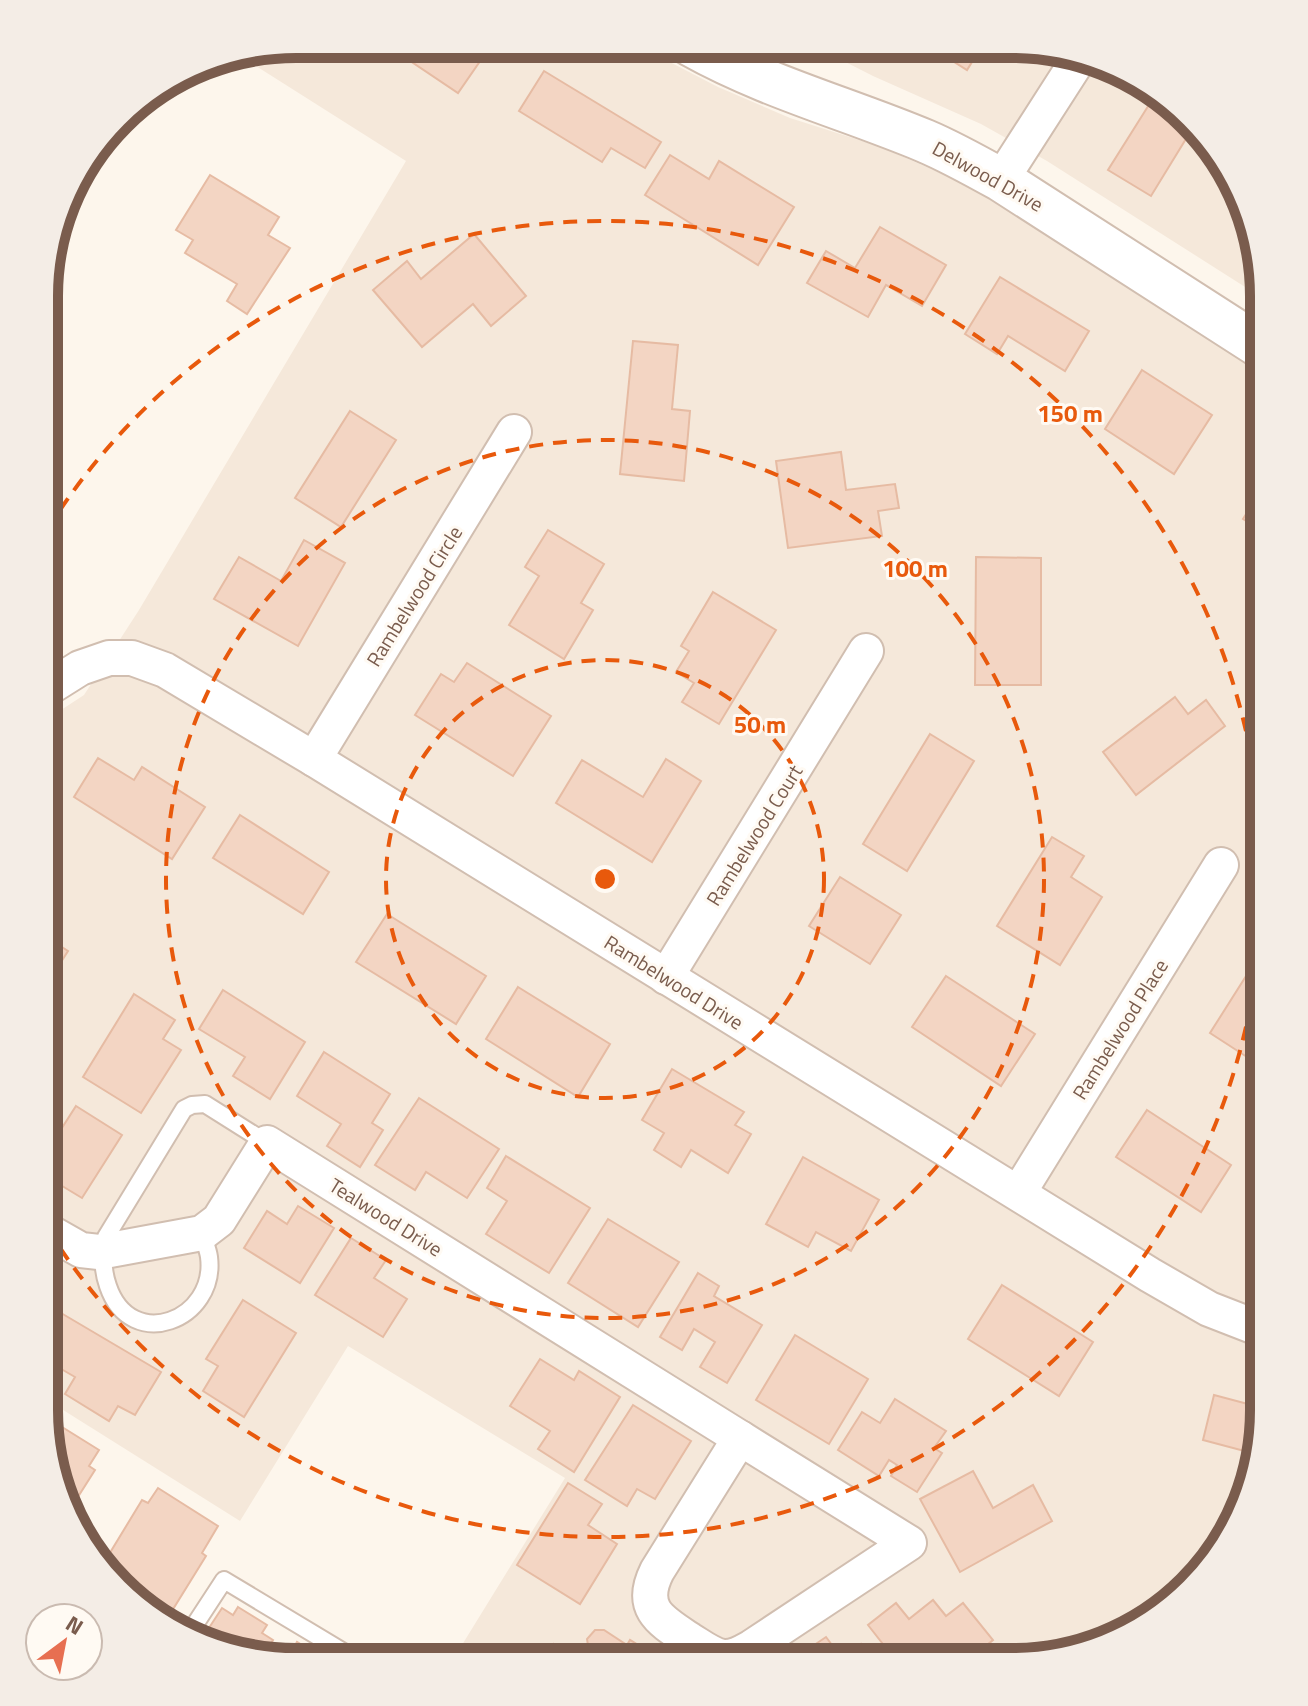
<svg xmlns="http://www.w3.org/2000/svg" width="1308" height="1706" viewBox="0 0 1308 1706" font-family="'Titillium Web',sans-serif">
<rect width="100%" height="100%" fill="#fdf6ec"/>
<g fill="#f5e8da">
<polygon points="296,44 637,45 718,87 790,118 881,147 954,179 1031,222 1264,372 1263,1427 1221,1550 1124,1636 1012,1662 469,1660 457,1653 565,1478 348,1346 240,1521 44,1398 45,730 58,712 84,695 139,610 406,161 237,54"/>
<polygon points="814,46 1045,46 1165,96 1238,184 1264,299 1047,161 981,124 873,76"/>
</g>
<g fill="#f3d5c3" stroke="#e6bba3" stroke-width="2">
<polygon points="385,44 471,45 485,54 458,93"/>
<polygon points="929,46 982,46 967,70"/>
<polygon points="544,71 661,142 645,168 611,148 602,162 519,111"/>
<polygon points="1157,92 1165,96 1192,129 1151,196 1108,170"/>
<polygon points="670,155 709,179 719,161 794,207 758,265 645,195"/>
<polygon points="210,175 279,217 268,235 290,248 247,314 227,301 237,284 185,253 193,240 176,230"/>
<polygon points="880,227 946,265 922,306 886,285 868,317 807,283 826,251 855,268"/>
<polygon points="474,234 526,296 491,326 473,304 422,347 373,290 407,261 421,279"/>
<polygon points="1000,277 1089,331 1065,371 1008,336 997,354 965,334"/>
<polygon points="633,341 678,345 672,409 690,411 684,481 620,474"/>
<polygon points="1142,370 1212,415 1174,474 1105,429"/>
<polygon points="350,411 396,440 341,527 295,498"/>
<polygon points="841,452 846,490 895,484 899,508 878,511 882,536 788,548 776,461"/>
<polygon points="1264,486 1264,532 1243,519"/>
<polygon points="548,530 604,564 581,603 593,610 564,659 509,625 539,576 525,567"/>
<polygon points="304,540 345,563 298,646 214,599 239,557 281,581"/>
<polygon points="976,557 1041,558 1041,685 975,685"/>
<polygon points="713,592 776,630 719,724 682,702 694,683 676,672 689,651 681,646"/>
<polygon points="467,663 551,716 513,776 415,715 441,674 454,682"/>
<polygon points="1175,697 1188,714 1206,700 1225,726 1136,795 1103,752"/>
<polygon points="930,734 974,761 907,871 863,844"/>
<polygon points="98,758 134,780 142,767 205,807 172,859 74,797"/>
<polygon points="666,759 701,781 652,862 556,803 582,760 643,797"/>
<polygon points="240,815 329,872 303,914 213,858"/>
<polygon points="1052,837 1084,856 1071,877 1102,897 1060,965 997,926"/>
<polygon points="840,877 901,915 870,964 809,926"/>
<polygon points="387,914 486,976 456,1024 356,962"/>
<polygon points="45,936 68,951 45,987"/>
<polygon points="1260,954 1264,957 1264,1068 1210,1033"/>
<polygon points="946,976 1035,1034 1001,1086 912,1027"/>
<polygon points="518,987 610,1044 578,1097 486,1039"/>
<polygon points="223,990 305,1042 270,1099 233,1076 245,1057 199,1029"/>
<polygon points="134,994 175,1020 163,1039 181,1050 141,1113 83,1077"/>
<polygon points="324,1052 390,1094 372,1123 383,1130 360,1167 327,1146 341,1124 297,1096"/>
<polygon points="672,1069 744,1112 735,1125 751,1134 728,1173 691,1150 681,1167 654,1150 664,1133 642,1120"/>
<polygon points="45,1093 57,1101 45,1121"/>
<polygon points="419,1098 499,1149 467,1198 426,1172 415,1190 375,1165"/>
<polygon points="76,1106 122,1135 82,1198 44,1175 44,1156"/>
<polygon points="1147,1110 1231,1165 1201,1212 1116,1157"/>
<polygon points="506,1156 590,1208 549,1273 486,1234 507,1201 487,1188"/>
<polygon points="803,1157 879,1200 851,1251 816,1232 808,1247 766,1224"/>
<polygon points="298,1206 334,1228 300,1283 244,1248 267,1211 287,1224"/>
<polygon points="608,1219 679,1262 638,1327 568,1283"/>
<polygon points="351,1238 386,1260 374,1278 407,1299 383,1337 315,1295"/>
<polygon points="698,1273 719,1286 714,1296 762,1325 727,1383 700,1367 715,1342 694,1329 682,1350 660,1337"/>
<polygon points="1002,1285 1093,1342 1059,1396 968,1339"/>
<polygon points="243,1300 296,1333 244,1417 203,1391 218,1366 206,1359"/>
<polygon points="61,1313 161,1372 135,1415 118,1406 109,1421 65,1394 75,1377 44,1359 44,1341"/>
<polygon points="795,1335 868,1379 829,1444 756,1400"/>
<polygon points="540,1359 574,1380 579,1371 620,1397 574,1472 538,1449 550,1431 510,1406"/>
<polygon points="1214,1395 1263,1408 1263,1427 1249,1470 1252,1453 1203,1440"/>
<polygon points="895,1399 946,1431 934,1448 942,1453 917,1492 891,1476 897,1465 889,1460 879,1476 838,1450 862,1412 880,1423"/>
<polygon points="633,1405 691,1441 655,1499 637,1489 627,1506 585,1480"/>
<polygon points="46,1417 99,1450 89,1466 95,1470 69,1511"/>
<polygon points="973,1471 993,1508 1033,1485 1052,1521 960,1572 920,1499"/>
<polygon points="568,1483 602,1504 588,1525 617,1544 580,1604 517,1565"/>
<polygon points="158,1488 218,1526 202,1553 206,1556 170,1614 164,1610 158,1620 105,1561 142,1500 148,1503"/>
<polygon points="933,1600 946,1616 963,1603 993,1640 966,1662 897,1662 868,1625 896,1603 909,1619"/>
<polygon points="238,1607 267,1625 262,1633 273,1640 270,1645 278,1650 281,1645 291,1652 297,1642 326,1660 264,1660 203,1637 222,1608 233,1615"/>
<polygon points="595,1630 604,1630 627,1645 630,1640 664,1661 584,1661 589,1651 587,1639"/>
<polygon points="826,1637 841,1657 861,1644 871,1659 880,1652 887,1662 801,1661 798,1656"/>
<polygon points="554,1644 579,1661 543,1661"/>
</g>
<g fill="none" stroke-linecap="round" stroke-linejoin="round">
<defs>
<g id="service">
<path d="M202 1233C204 1241 208 1249 209 1257 217 1320 131 1354 108 1286 102 1269 102 1254 106 1237L184 1109 192 1105 205 1104 267 1143"/>
<polyline points="190,1632 224,1580 357,1660"/>
</g>
<g id="minor">
<polyline points="1001,180 1078,60"/>
<polyline points="45,690 80,668 109,658 132,658 165,670 314,759 1150,1275 1209,1309 1263,1330"/>
<polyline points="314,759 514,432"/>
<polyline points="666,977 866,651"/>
<polyline points="1019,1192 1221,865"/>
<polyline points="44,1229 81,1250 99,1252 202,1233 219,1220 267,1143 740,1438"/>
<path d="M740 1438 909 1543 752 1647C743 1652 734 1658 723 1657 711 1655 700 1646 690 1640 661 1621 638 1609 657 1571Z"/>
</g>
<path id="tertiary" d="M691 45C766 87 846 108 925 141 951 152 976 166 1001 180L1264 349"/>
</defs>
<use href="#service" stroke="#d1beb0" stroke-width="20"/>
<use href="#minor" stroke="#d1beb0" stroke-width="38"/>
<use href="#tertiary" stroke="#d1beb0" stroke-width="46"/>
<use href="#service" stroke="#fff" stroke-width="16"/>
<use href="#minor" stroke="#fff" stroke-width="34"/>
<use href="#tertiary" stroke="#fff" stroke-width="42"/>
</g>
<g fill="none" stroke="#e8590c" stroke-width="4" stroke-dasharray="14 10">
<circle cx="605" cy="879" r="219"/>
<circle cx="605" cy="879" r="439"/>
<path d="M47 530A658 658 0 1 1 47 1228"/>
</g>
<g text-anchor="middle" dominant-baseline="central" stroke-width="6" stroke-linejoin="round" paint-order="stroke">
<g font-size="20" fill="#7a5c4d" stroke="#fffaf3">
<text transform="translate(988 176) rotate(29)">Delwood Drive</text>
<text transform="translate(414 596) rotate(-58)">Rambelwood Circle</text>
<text transform="translate(754 835) rotate(-58)">Rambelwood Court</text>
<text transform="translate(674 982) rotate(32)">Rambelwood Drive</text>
<text transform="translate(1120 1029) rotate(-58)">Rambelwood Place</text>
<text transform="translate(386 1217) rotate(32)">Tealwood Drive</text>
</g>
</g>
<path d="M0 0H1308V1706H0ZM296 58H1012A238 238 0 0 1 1250 296V1410A238 238 0 0 1 1012 1648H296A238 238 0 0 1 58 1410V296A238 238 0 0 1 296 58Z" fill="#f4ede6" fill-rule="evenodd"/>
<path fill="none" stroke="#7a5c4d" stroke-width="10" d="M296 58H1012A238 238 0 0 1 1250 296V1410A238 238 0 0 1 1012 1648H296A238 238 0 0 1 58 1410V296A238 238 0 0 1 296 58Z"/>
<circle cx="605" cy="879" r="12" fill="#e8590c" stroke="#fffaf3" stroke-width="4"/>
<g font-size="24" text-anchor="middle" font-weight="bold" fill="#e8590c" stroke="#fffaf3" stroke-width="6" stroke-linejoin="round" paint-order="stroke">
<text x="1070" y="422">150 m</text>
<text x="915" y="577">100 m</text>
<text x="760" y="733">50 m</text>
</g>
<g transform="translate(64 1642) rotate(32)"><circle r="38" fill="#fffaf3" stroke="#cabbb1" stroke-width="2"/>
<path d="M0-6L14 30L0 20L-14 30Z" fill="#e76f51"/>
<text y="-12" font-size="22" font-weight="bold" text-anchor="middle" fill="#7a5c4d">N</text>
</g>
</svg>
